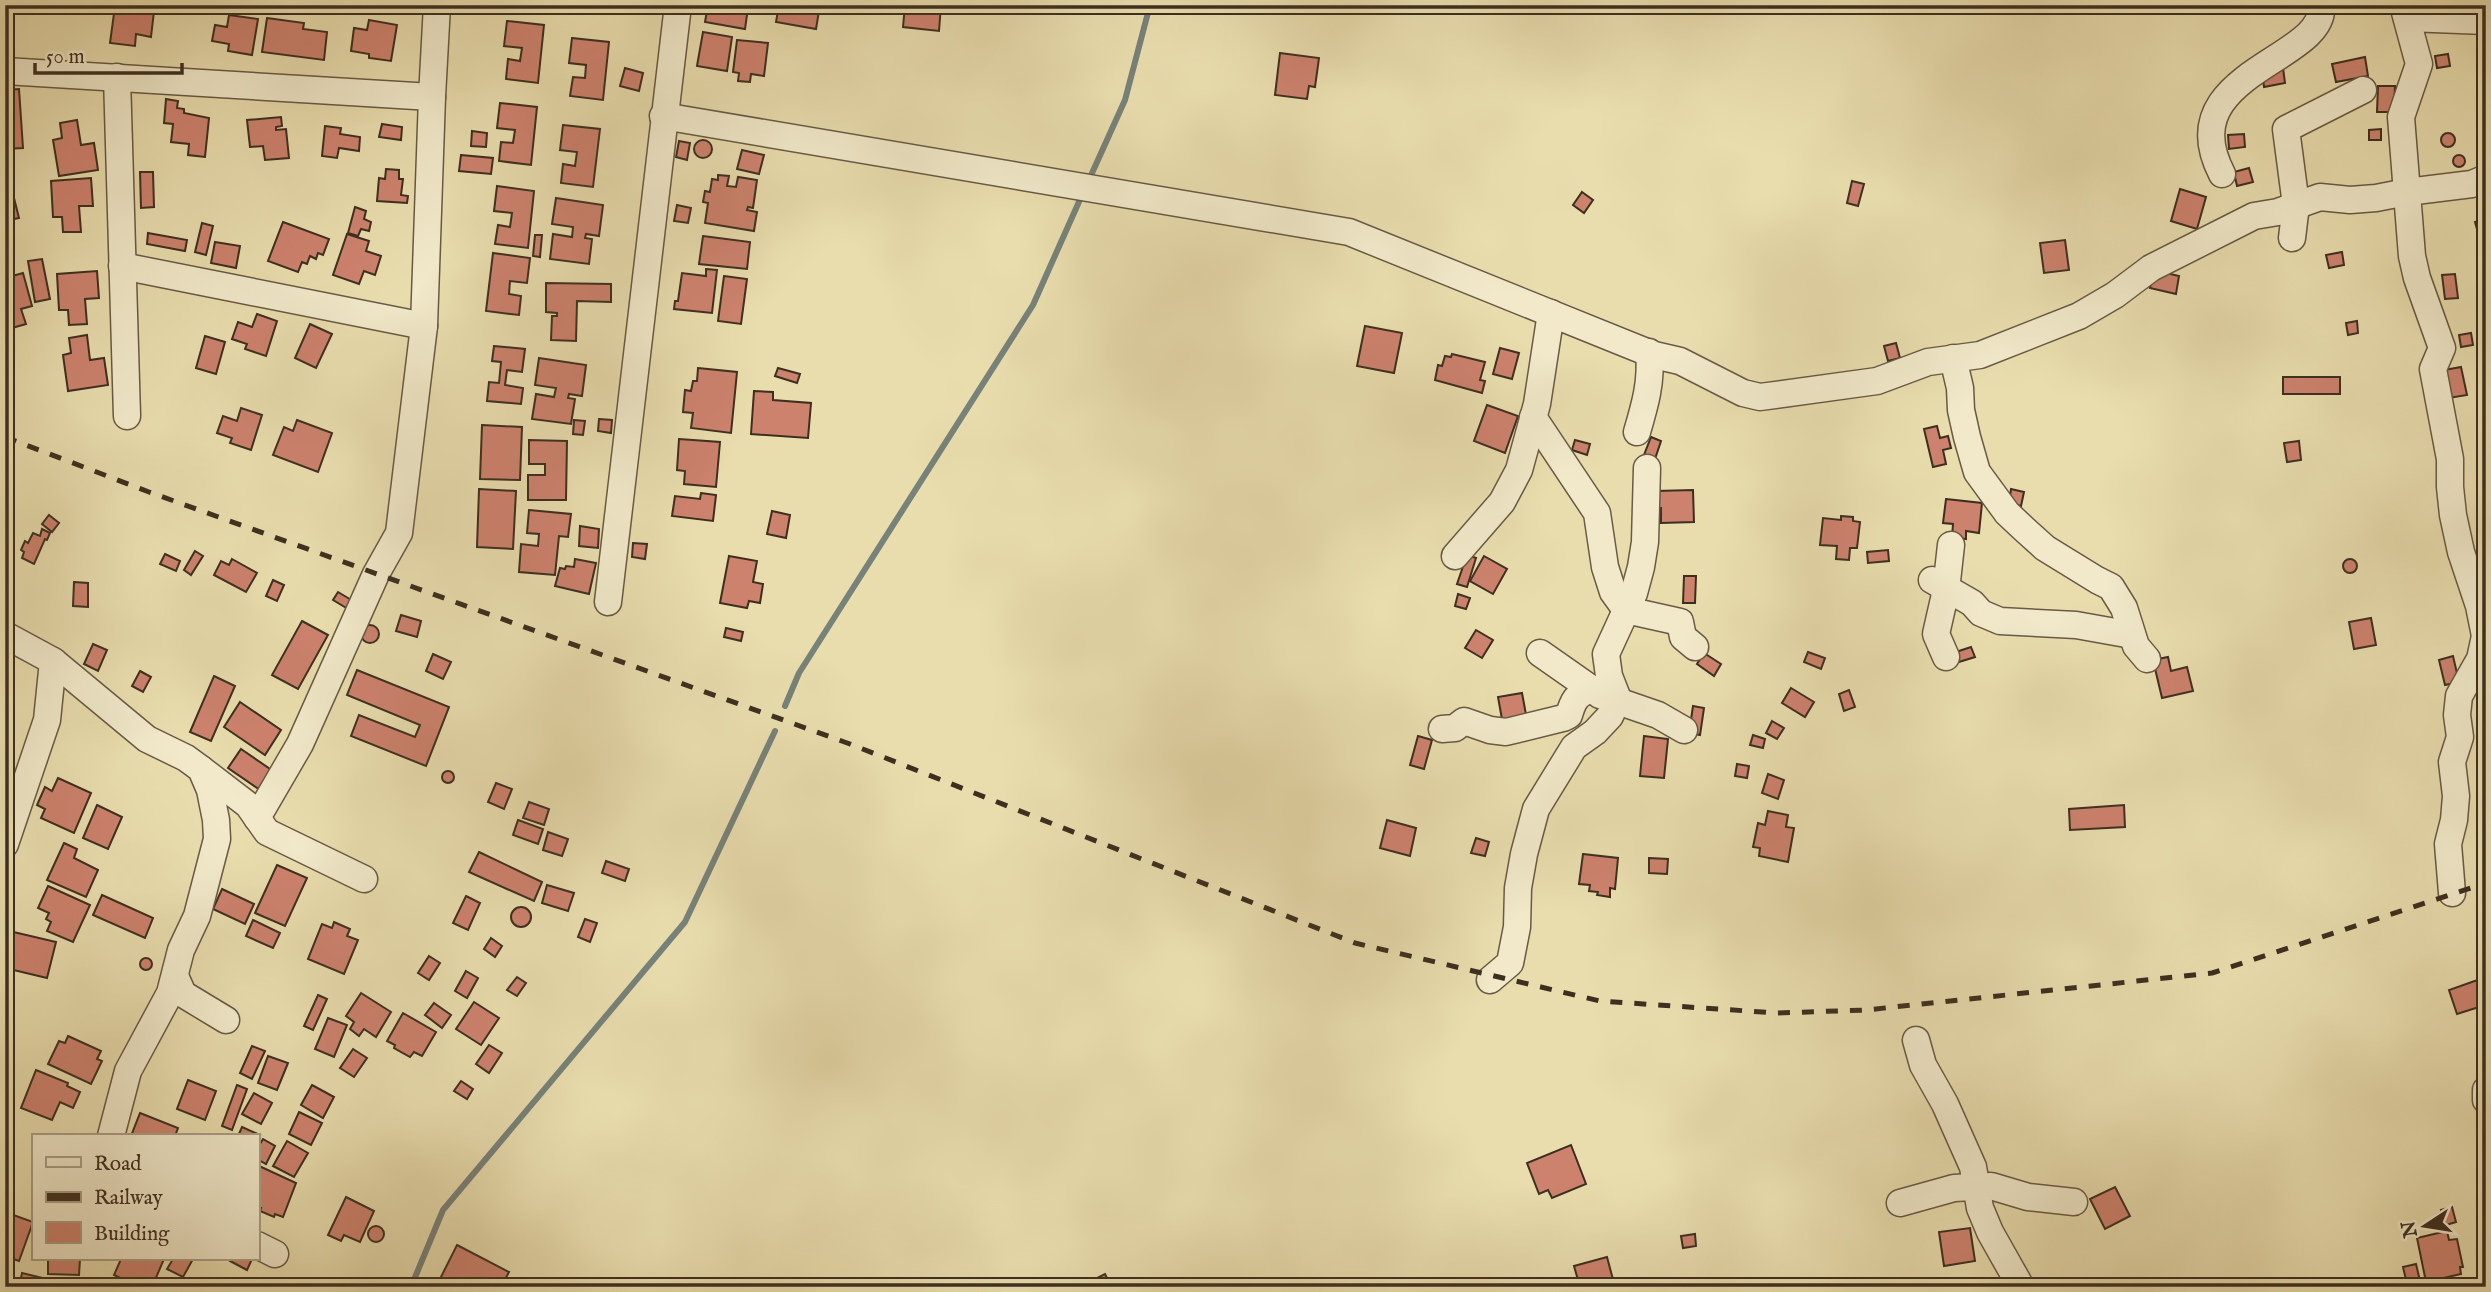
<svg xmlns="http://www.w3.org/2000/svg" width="2491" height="1292" viewBox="0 0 2491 1292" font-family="'IM FELL English',serif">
<rect width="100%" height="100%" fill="#e9ddae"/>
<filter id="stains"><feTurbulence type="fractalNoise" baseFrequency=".00286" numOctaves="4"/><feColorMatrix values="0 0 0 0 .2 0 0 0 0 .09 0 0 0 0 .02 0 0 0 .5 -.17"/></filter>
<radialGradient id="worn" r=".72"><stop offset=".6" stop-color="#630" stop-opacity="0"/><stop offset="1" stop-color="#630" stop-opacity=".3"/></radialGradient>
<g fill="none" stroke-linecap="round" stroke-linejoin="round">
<g stroke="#77827a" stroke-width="6">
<polyline points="1088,182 1125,100 1150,5"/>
<polyline points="785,706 799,673 1033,305 1082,195"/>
<polyline points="411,1287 443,1210 685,922 775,731"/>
</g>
</g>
<g fill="#cd826e" stroke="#3d2f20" stroke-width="2">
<polygon points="297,5 313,5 312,14 296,13"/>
<polygon points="708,5 741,5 741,7 748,8 745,29 705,22"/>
<polygon points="779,5 820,5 816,29 776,22"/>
<polygon points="905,5 941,5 939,31 903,27"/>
<polygon points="115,6 154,11 151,37 136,34 135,46 110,43"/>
<polygon points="229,15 258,19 252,55 228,51 229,44 212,41 215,25 227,27"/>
<polygon points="267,18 304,23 303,29 327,32 324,60 262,52"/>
<polygon points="369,20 397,25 391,61 369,58 369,54 351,51 354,28 367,30"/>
<polygon points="507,21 544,25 538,83 506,79 508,59 520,61 522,48 504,46"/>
<polygon points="703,32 732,37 727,71 697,66"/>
<polygon points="572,38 609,42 603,100 570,96 573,77 585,78 586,65 569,63"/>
<polygon points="737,40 768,43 764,76 751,74 750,82 738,81 739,73 733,72"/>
<polygon points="1280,53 1319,58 1315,87 1309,86 1307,99 1275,95"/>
<polygon points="2448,54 2450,66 2437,68 2435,56"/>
<polygon points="2365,57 2368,76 2336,82 2332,64"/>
<polygon points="625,68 643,73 639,91 620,86"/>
<polygon points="2283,68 2285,83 2264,87 2262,72"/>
<polygon points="2378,86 2395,86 2394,112 2377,112"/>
<polygon points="19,89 23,148 5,149 5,90"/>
<polygon points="166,99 178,101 177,108 184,109 184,113 209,118 205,157 188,155 189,144 171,142 173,124 164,123"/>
<polygon points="500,103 537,107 531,165 499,161 501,142 513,143 515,130 497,128"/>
<polygon points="281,117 282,126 276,127 276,130 286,129 289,158 265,160 263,146 250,147 247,120"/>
<polygon points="77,120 81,145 94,143 98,170 59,176 53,140 62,138 60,123"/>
<polygon points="382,124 402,127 401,140 379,137"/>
<polygon points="563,125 600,129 593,187 561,183 563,164 575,166 577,152 560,150"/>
<polygon points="325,126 341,128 340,134 360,137 359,151 339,148 337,158 322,156"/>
<polygon points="2381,129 2381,140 2369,140 2369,130"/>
<polygon points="472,131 487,133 486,147 471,146"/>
<circle cx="2448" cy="140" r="7"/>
<polygon points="2244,134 2245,147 2229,149 2228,135"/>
<circle cx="703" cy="149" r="9"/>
<polygon points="679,141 690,143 687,160 676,157"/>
<polygon points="742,150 764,155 759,174 737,169"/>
<circle cx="2459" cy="161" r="6"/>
<polygon points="461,155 493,158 491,174 459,171"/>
<polygon points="2249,168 2253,182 2237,186 2234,172"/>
<polygon points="386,169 399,170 399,179 403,179 401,195 408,196 407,203 377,201 379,178 385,179"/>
<polygon points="140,172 153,172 154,207 141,208"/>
<polygon points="718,175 729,176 727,186 736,187 738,177 757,180 753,208 748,207 747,210 757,212 754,231 705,223 708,203 703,202 705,191 710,192 712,179 718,180"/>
<polygon points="91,178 93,206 79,206 81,232 63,232 62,217 53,217 51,181"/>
<polygon points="1852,181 1864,184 1858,206 1847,203"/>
<polygon points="497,186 534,191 528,248 495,244 498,225 510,227 512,213 494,211"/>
<polygon points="2180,189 2206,197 2197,229 2171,221"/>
<polygon points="12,190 19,218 5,221 5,192"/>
<polygon points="1582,192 1593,200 1584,213 1573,205"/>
<polygon points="556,198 603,205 599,236 586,234 585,238 592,239 589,264 550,259 553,234 572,237 573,227 552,224"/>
<polygon points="677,205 691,208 688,223 674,221"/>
<polygon points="355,207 366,211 364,219 371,222 369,231 361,229 358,236 348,233"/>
<polygon points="2486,207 2486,240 2483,240 2481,232 2478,233 2475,222 2482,220 2479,209"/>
<polygon points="283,222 329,239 323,255 318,253 316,259 310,256 307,264 302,262 298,272 268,261"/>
<polygon points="202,223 213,226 206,255 195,252"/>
<polygon points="148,233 187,240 185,251 147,244"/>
<polygon points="347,234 369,241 366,251 381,256 375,275 364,271 359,284 333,275"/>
<polygon points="535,235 542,235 540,257 533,256"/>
<polygon points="703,236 750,242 747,269 699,264"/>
<polygon points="2065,240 2069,270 2044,273 2040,243"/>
<polygon points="215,242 240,246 236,268 211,263"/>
<polygon points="2342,252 2344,265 2329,268 2326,255"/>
<polygon points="493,253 530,258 527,283 510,281 509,294 521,296 519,315 486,311"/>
<polygon points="42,259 50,299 35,302 28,261"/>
<polygon points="706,269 717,270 712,313 674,309 675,301 678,301 682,273 706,276"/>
<polygon points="2153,270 2179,276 2176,294 2150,288"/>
<polygon points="97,271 99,298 85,299 87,324 69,325 68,310 59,310 57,274"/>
<polygon points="23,273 32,306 21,309 26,324 12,328 8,315 5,316 5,278"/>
<polygon points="2455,274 2458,298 2445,299 2442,275"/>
<polygon points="724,276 747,279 741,324 718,321"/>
<polygon points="546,283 611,284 611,302 577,301 576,341 551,340 552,316 557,316 557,313 546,312"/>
<polygon points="257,314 277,321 266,356 245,349 247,344 232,339 238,322 252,327"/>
<polygon points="2357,321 2358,333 2348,335 2346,323"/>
<polygon points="310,324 332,334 316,368 295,358"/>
<polygon points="1365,326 1402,333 1394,373 1357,366"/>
<polygon points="2471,333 2473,345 2461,347 2459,335"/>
<polygon points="87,335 90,360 104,358 108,385 68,391 63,355 71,353 69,338"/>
<polygon points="205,336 225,342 216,374 196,368"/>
<polygon points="1896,343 1900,358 1888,361 1884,346"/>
<polygon points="494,346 525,349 522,372 507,370 505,385 523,388 521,404 487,401 489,382 499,383 501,362 492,361"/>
<polygon points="1500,348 1519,353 1512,379 1493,374"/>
<polygon points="1452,354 1485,362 1480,380 1485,381 1482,393 1435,380 1438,365 1442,366 1445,356 1451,357"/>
<polygon points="539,358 586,365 582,396 569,394 568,398 575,399 571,424 532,419 536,394 554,397 556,388 535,385"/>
<polygon points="2461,367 2467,395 2449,398 2439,371"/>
<polygon points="698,368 737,372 731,433 691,428 693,413 683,412 685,390 691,391 693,381 697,381"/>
<polygon points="778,368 800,374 797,383 775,376"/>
<rect x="2283" y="377" width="57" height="17"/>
<polygon points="754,391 773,392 773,400 811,403 808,438 751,434"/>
<polygon points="1487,405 1518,416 1505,453 1474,441"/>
<polygon points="241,408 262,415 251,450 230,443 232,438 217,433 223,416 237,421"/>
<polygon points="599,419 612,420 611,433 598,431"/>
<polygon points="297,420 332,433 318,472 273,455 284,427 293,431"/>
<polygon points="574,420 585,421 583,435 573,434"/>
<polygon points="482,425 522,427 520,480 480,479"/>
<polygon points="1937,426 1940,438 1948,436 1951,448 1943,450 1946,464 1933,467 1924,429"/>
<polygon points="1651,437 1661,441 1655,459 1644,455"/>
<polygon points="679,439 720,442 716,487 684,484 685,471 677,470"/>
<polygon points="529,440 567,441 566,500 528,500 528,475 545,475 545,464 529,464"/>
<polygon points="1575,440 1590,444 1587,455 1572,450"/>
<polygon points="2299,441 2301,460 2287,462 2284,443"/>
<polygon points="479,489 516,491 513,549 477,547"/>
<polygon points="2011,489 2024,492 2021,506 2009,503"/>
<polygon points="1693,490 1694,522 1661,523 1661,508 1656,508 1656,491"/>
<polygon points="701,493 716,495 713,521 672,516 675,496 700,499"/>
<polygon points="1946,499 1982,503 1979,533 1966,531 1966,539 1952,537 1953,524 1943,523"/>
<polygon points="529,510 571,514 568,537 559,536 555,575 519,572 521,544 538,546 539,534 527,533"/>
<polygon points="772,511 790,515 786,538 767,534"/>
<polygon points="49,515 59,523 52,532 42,524"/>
<polygon points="1841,516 1853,517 1853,521 1860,522 1857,548 1850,548 1849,560 1836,559 1837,546 1820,545 1823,518 1841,520"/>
<polygon points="580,526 599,529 598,548 579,546"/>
<polygon points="42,529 50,533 47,540 45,539 34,564 22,558 24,552 21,550 25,541 28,543 33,533 40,536"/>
<polygon points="633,543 647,544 645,559 632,557"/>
<polygon points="1888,550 1889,561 1868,563 1867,552"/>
<polygon points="195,551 203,556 191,575 184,570"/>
<polygon points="165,554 180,561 176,571 160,564"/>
<polygon points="1467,555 1476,558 1467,587 1457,584"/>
<polygon points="729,556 757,561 753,582 763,584 760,603 749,601 747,608 720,603"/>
<polygon points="1484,556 1507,569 1493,594 1470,581"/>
<polygon points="232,559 257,573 246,592 214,575 221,561 229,565"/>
<polygon points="575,559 596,563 589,594 555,586 560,568 565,569 566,566 574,567"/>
<circle cx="2350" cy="566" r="7"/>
<polygon points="1684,576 1696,576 1695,603 1683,603"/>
<polygon points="273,580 284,585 277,601 266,596"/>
<polygon points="74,582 88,583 88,607 73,606"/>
<polygon points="338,592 353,601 348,609 333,600"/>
<polygon points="1458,594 1470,598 1466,609 1455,606"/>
<polygon points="401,615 421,621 417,637 396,631"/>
<polygon points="2371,618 2376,645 2354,649 2349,622"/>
<polygon points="302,621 328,635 298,689 272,675"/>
<circle cx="370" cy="634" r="9"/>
<polygon points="726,628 743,632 741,641 724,637"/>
<polygon points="1476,630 1493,640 1482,658 1465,648"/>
<polygon points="93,644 107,650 98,671 84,664"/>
<polygon points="1971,647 1975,657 1959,662 1956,652"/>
<polygon points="1808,652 1825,658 1821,669 1804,662"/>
<polygon points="1704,653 1721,664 1714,676 1697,664"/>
<polygon points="433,654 451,662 443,679 426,671"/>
<polygon points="2453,656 2459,682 2445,685 2439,660"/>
<polygon points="2168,657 2171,671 2187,667 2193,691 2162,698 2153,660"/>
<polygon points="357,670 449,707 426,766 351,736 359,715 415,737 420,725 347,695"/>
<polygon points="140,671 151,677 143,692 132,686"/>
<polygon points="214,676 235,686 211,741 190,732"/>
<polygon points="1791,688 1814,702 1805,717 1782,703"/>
<polygon points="1849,690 1855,707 1844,711 1839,694"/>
<polygon points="1522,693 1527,720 1503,725 1498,697"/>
<polygon points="240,702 281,730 265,755 224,727"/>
<polygon points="1693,706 1704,708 1700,735 1689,733"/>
<polygon points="1772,721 1784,728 1777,739 1766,733"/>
<polygon points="1753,735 1765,739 1763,748 1750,745"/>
<polygon points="1418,736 1432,740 1424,769 1410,765"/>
<polygon points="1644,736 1668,739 1664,778 1640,776"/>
<polygon points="241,749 273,771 260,790 228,768"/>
<polygon points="1737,764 1749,766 1747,778 1735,776"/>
<circle cx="448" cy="777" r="6"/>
<polygon points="1768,774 1784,780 1778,799 1762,793"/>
<polygon points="58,778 91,793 74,833 41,818 45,809 37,805 45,787 52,791"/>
<polygon points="496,783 512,789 504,809 488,802"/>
<polygon points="529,802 549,809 544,825 523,818"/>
<polygon points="97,805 122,817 108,849 83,838"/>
<polygon points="2124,805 2125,827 2070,830 2069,809"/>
<polygon points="1768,811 1788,815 1786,827 1794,828 1788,862 1759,856 1760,848 1753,847 1758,823 1765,825"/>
<polygon points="518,820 543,829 538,844 513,835"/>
<polygon points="1387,820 1416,828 1410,856 1380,848"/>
<polygon points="548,832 568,839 562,856 543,850"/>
<polygon points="1476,838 1489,842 1485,856 1471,853"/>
<polygon points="64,843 77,849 74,858 98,870 86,897 47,880"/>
<polygon points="479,852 542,882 534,901 469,872"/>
<polygon points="1583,854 1618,858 1615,889 1610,888 1610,897 1597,895 1598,892 1589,891 1590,885 1579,884"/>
<polygon points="1649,858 1668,859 1667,874 1649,873"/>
<polygon points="606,861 629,869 625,881 602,873"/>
<polygon points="277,865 307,878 285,926 255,913"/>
<polygon points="547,885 574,893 568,911 542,903"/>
<polygon points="48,886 90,905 73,942 47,931 51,922 46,919 49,913 38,908"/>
<polygon points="222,889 254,904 245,924 213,909"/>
<polygon points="102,895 153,918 145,938 93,915"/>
<polygon points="466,896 480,903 468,930 453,923"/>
<circle cx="521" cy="917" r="10"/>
<polygon points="585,919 597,923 590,942 578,937"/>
<polygon points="253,920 280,933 273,948 246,936"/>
<polygon points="334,922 350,929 347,936 358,940 344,974 308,959 322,924 332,928"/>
<polygon points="5,930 56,942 47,978 5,968"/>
<polygon points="491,938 502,946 495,957 484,949"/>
<polygon points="429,956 440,963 429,980 418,973"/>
<circle cx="146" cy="964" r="6"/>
<polygon points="466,971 478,978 467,998 455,991"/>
<polygon points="517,977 526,983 517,996 507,990"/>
<polygon points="2486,977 2486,1015 2482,1016 2479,1007 2457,1014 2449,990"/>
<polygon points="361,993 391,1012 376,1037 364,1029 359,1036 350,1029 354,1022 346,1016"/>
<polygon points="318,995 327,999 313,1030 304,1026"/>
<polygon points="474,1002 499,1018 481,1045 456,1029"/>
<polygon points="434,1003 451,1015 442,1028 425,1015"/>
<polygon points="403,1013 436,1032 422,1056 414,1052 410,1057 394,1048 395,1045 387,1041"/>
<polygon points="328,1018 347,1025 334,1057 315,1049"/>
<polygon points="68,1036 101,1051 97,1059 102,1061 91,1084 48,1064 59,1041 65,1043"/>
<polygon points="489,1045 502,1053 489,1073 476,1064"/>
<polygon points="252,1046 265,1051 252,1079 240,1073"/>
<polygon points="353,1049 367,1058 354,1077 340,1068"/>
<polygon points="268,1056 288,1063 277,1090 258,1083"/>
<polygon points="36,1070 68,1083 67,1086 80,1092 73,1108 60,1102 52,1120 21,1108"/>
<polygon points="188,1080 216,1091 205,1120 177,1109"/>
<polygon points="461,1081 473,1089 467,1099 454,1091"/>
<polygon points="237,1085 247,1089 232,1130 222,1126"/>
<polygon points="312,1085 334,1097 323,1118 301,1105"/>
<polygon points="254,1093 272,1103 261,1124 242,1114"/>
<polygon points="299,1112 322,1123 311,1145 289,1134"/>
<polygon points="140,1113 178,1128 175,1136 131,1136"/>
<polygon points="242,1127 260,1135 257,1141 257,1136 238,1136"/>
<polygon points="263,1139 275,1146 266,1164 257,1159 257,1149"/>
<polygon points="287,1141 308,1153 294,1177 273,1166"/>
<polygon points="1571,1145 1586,1184 1552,1198 1548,1190 1539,1194 1527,1163"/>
<polygon points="257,1165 296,1183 283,1217 275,1214 274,1217 260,1211 261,1208 257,1207"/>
<polygon points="2115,1187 2130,1216 2105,1229 2090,1199"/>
<polygon points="346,1197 374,1211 360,1242 344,1235 341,1241 328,1235"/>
<polygon points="2452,1207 2456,1222 2446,1225 2441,1210"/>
<polygon points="5,1212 33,1222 19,1261 5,1256"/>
<circle cx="376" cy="1234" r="8"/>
<polygon points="1970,1228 1975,1261 1944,1266 1939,1232"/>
<polygon points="2447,1231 2449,1240 2457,1239 2463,1267 2460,1267 2461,1274 2426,1282 2417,1238"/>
<polygon points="1695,1234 1696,1246 1683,1248 1681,1236"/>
<polygon points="457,1245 509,1272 501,1287 436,1287"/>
<polygon points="1607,1257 1615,1287 1580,1287 1574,1266"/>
<polygon points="48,1259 80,1259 79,1275 48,1274"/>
<polygon points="121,1259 164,1259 152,1287 140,1287 114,1275"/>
<polygon points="173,1259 193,1259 183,1277 167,1269"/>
<polygon points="231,1259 252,1259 247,1270 230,1261"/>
<polygon points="2416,1264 2420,1281 2407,1284 2403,1267"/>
<polygon points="22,1273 51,1280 50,1287 19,1287"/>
<polygon points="1105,1274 1111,1287 1093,1287 1091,1281"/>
</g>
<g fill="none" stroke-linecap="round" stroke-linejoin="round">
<defs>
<g id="minor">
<polyline points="2403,5 2419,64 2401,117 2412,256 2417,278 2442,348 2433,369 2450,459 2450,487 2453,515 2461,552 2479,606 2485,636 2480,659 2459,696 2457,715 2460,737 2452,762 2456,796 2454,820 2448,844 2452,893"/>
<polyline points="2407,18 2486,21"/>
<polyline points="5,71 432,97"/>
<polyline points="117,77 127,416"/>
<polyline points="663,116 1349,232 1654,355 1680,361 1743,393 1760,397 1877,381 1928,362 1980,355 2079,316 2115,295 2151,268 2254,216 2278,212 2320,197 2350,200 2376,198 2407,192 2472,184 2486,178"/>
<path d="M2222 174C2169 72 2328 61 2321 5"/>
<polyline points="2292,238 2296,205 2286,129 2363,90"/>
<polyline points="122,266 424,326"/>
<polyline points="1953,358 1960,388 1961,410 1967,437 1977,472 2007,513 2024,529 2045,548 2097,580 2111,587 2124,608 2136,646 2147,659"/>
<polyline points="1533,417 1597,513 1605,567 1613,592 1626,610 1680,622 1683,637 1695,647"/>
<path d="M1637 432C1645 405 1652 381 1649 352"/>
<polyline points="1455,556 1502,502 1519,470 1537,404 1551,313"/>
<polyline points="1932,580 1972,603 1981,613 2000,621 2076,625 2132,635"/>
<polyline points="608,602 678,5"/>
<polyline points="5,635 53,661 47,720 5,844"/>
<polyline points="1540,653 1600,695 1658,715 1684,730"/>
<polyline points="1946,657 1936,634 1946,590 1951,545"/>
<polyline points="53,661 147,739 186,758 201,769 210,790 216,820 217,839 197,916 181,950 170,993 128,1071 111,1136"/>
<path d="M1442 729 1455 728 1464 721 1490 730 1506 732 1563 718 1569 715C1573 701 1576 695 1590 689"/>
<polyline points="201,769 248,805 267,832 364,879"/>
<polyline points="257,818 300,744 376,574 399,533 424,326 432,97 437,5"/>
<polyline points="175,976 183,994 226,1020"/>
<polyline points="1490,980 1510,963 1517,927 1518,888 1524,854 1536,809 1574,747 1595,732 1610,716 1618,699 1609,676 1606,654 1634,593 1641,567 1645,542 1647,468"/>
<polyline points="1916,1040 1923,1065 1945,1104 1973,1167 1980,1208 1990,1232 2021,1287"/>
<polyline points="2486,1090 2486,1100"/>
<polyline points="1900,1203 1954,1188 1991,1186 2028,1197 2074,1202"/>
<polyline points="257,1245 275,1254"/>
</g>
</defs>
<use href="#minor" stroke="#685a44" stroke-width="29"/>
<use href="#minor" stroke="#f1e9ca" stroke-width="26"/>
<polyline stroke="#3d2f20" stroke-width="5" stroke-dasharray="12 12" stroke-linecap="butt" points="5,437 149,492 850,744 1355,943 1600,1001 1777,1013 1866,1010 2212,973 2486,883"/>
</g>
<rect width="2491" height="1292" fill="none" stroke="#e9ddae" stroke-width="28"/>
<rect x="7" y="7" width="2477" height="1278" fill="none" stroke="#3d2f20" stroke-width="3.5"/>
<rect x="14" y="14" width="2463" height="1264" fill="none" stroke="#3d2f20" stroke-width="2"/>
<rect x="32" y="1134" width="228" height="126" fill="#f1e9ca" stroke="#a99f86" stroke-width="2"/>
<rect x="46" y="1157" width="35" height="10" fill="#f1e9ca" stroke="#a99f86" stroke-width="2"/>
<text x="94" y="1170" font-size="21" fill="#3d2f20">Road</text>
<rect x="46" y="1192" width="35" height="10" fill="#3d2f20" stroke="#a99f86" stroke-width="2"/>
<text x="94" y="1204" font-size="21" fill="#3d2f20">Railway</text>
<rect x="46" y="1222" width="35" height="21" fill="#cd826e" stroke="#a99f86" stroke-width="2"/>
<text x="94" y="1240" font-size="21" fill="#3d2f20">Building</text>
<g transform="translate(2425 1226) rotate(258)" stroke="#f1e9ca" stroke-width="5" paint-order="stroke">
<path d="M0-5L12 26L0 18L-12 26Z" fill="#3d2f20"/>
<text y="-10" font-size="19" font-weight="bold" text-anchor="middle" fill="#3d2f20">N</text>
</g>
<path d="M35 63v10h147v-10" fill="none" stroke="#3d2f20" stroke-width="3.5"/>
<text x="46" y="63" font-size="21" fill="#3d2f20" stroke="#f1e9ca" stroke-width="5" paint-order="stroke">50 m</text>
<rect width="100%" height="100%" filter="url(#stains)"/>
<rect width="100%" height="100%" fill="url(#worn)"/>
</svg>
